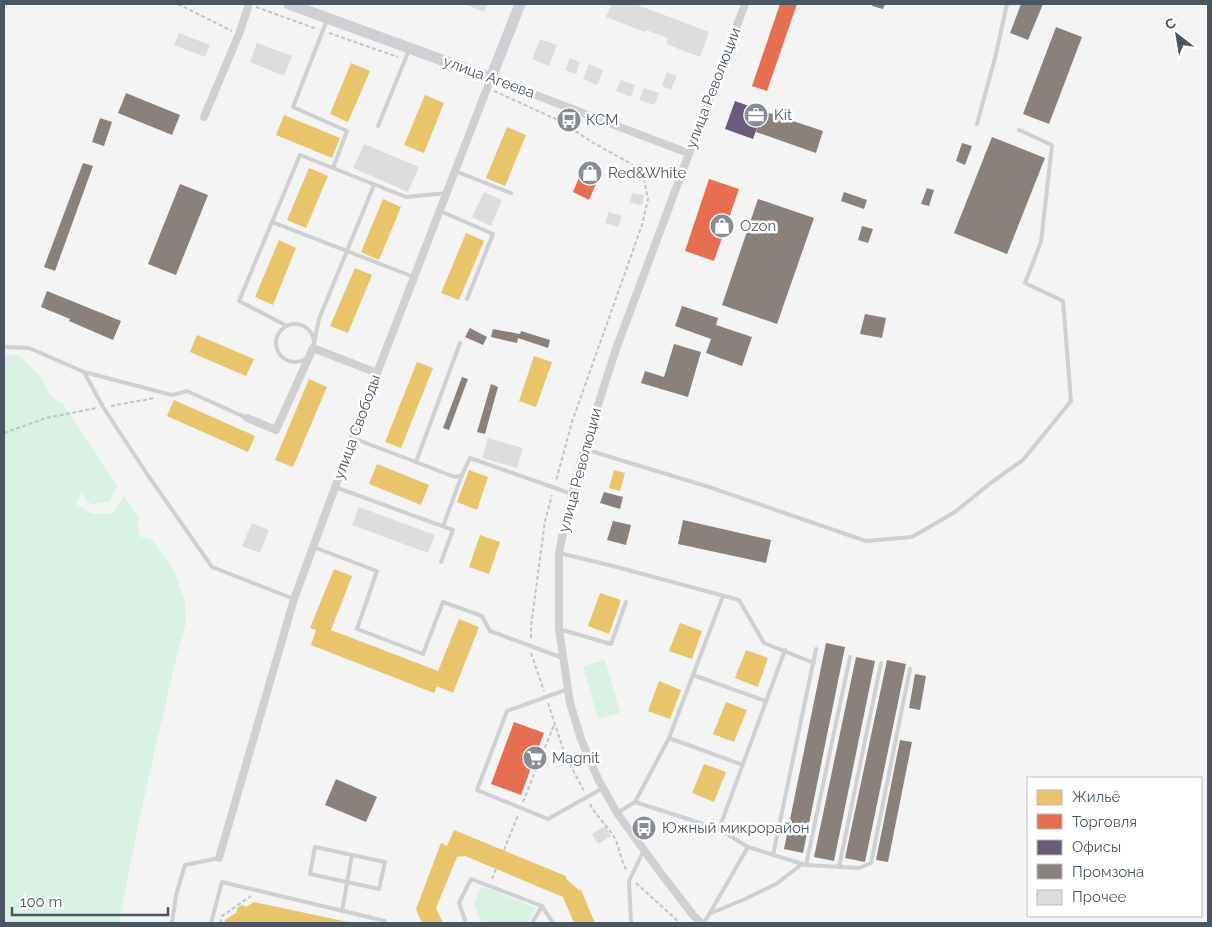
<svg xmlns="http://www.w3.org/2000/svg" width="1212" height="927" viewBox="0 0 1212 927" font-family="Raleway,sans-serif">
<rect width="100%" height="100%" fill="#f4f4f4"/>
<g fill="#d9f2e3">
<polygon points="6,354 20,356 43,380 50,396 63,404 117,486 110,501 91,505 81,491 76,504 92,514 112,514 124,496 138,517 139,536 152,540 173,569 185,601 186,622 174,667 139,820 119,923 4,923 4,362"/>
<polygon points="605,660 620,713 598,719 583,666"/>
<polygon points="481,887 487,888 535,908 528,923 482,923 474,904"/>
</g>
<g fill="#e9c46a">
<polygon points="351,63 370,71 348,122 330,114"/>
<polygon points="425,95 444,103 424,153 404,145"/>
<polygon points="284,115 340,138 332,158 276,135"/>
<polygon points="507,127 526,135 505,186 486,178"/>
<polygon points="309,168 328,176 306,228 287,220"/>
<polygon points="383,199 401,207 379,260 361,252"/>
<polygon points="466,233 484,241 459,300 441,293"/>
<polygon points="279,240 296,248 273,305 255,297"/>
<polygon points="355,268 372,275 348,333 330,326"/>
<polygon points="197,335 254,359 246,376 190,352"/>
<polygon points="534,356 552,362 536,407 519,401"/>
<polygon points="417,362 433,368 401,448 385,442"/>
<polygon points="309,379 327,387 293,467 275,460"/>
<polygon points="174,400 255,436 248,452 167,416"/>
<polygon points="377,464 429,485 421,505 369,484"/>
<polygon points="469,470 488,477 477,510 457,502"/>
<polygon points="614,470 625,473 620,491 609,488"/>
<polygon points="480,535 500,542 489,574 469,567"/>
<polygon points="334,569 352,576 331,630 438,671 459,619 479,627 453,693 437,686 434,693 311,645 316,630 310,628"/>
<polygon points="600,593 621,600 609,634 588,626"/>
<polygon points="680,623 702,631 692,659 669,651"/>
<polygon points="746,650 768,658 758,687 735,678"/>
<polygon points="659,681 681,690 670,719 648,711"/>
<polygon points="726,702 747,710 734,742 713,734"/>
<polygon points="704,764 726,772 714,802 692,793"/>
<polygon points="454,830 566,876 566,879 579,890 581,890 595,923 574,923 563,897 465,856 457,857 436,908 443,923 422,923 416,909 441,843 447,846"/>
<polygon points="254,902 348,922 348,923 224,923 225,920 236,913 238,907 243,905 246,907"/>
</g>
<g fill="#e76f51">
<polygon points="780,4 797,4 767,91 752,86"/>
<polygon points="582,170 599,177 589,200 573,192"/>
<polygon points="709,179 739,189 714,261 685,251"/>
<polygon points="514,722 544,733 521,795 491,784"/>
</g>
<polygon fill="#6d597a" points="735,101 763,111 753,139 725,129"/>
<g fill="#8a817c">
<polygon points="873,4 885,4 883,9 872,6"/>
<polygon points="1021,4 1043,4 1028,40 1010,33"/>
<polygon points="1056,27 1082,37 1049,124 1023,114"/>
<polygon points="126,93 180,115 172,135 118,113"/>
<polygon points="763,111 823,131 816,153 756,132"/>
<polygon points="100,118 112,122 104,146 92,142"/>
<polygon points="992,137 1045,158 1007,254 954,233"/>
<polygon points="962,143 972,146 965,165 956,161"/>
<polygon points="83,163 93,166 55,271 44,267"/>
<polygon points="180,184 208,195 176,275 148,264"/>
<polygon points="927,188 934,190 929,206 921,204"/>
<polygon points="844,192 867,200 864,209 841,201"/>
<polygon points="758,199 814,218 777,324 722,305"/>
<polygon points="862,226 873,229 868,243 858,240"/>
<polygon points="47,291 121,321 113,340 69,321 70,319 41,307"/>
<polygon points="682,306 718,318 716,325 752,337 742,366 706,353 711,339 675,326"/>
<polygon points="865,314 886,318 882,338 860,334"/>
<polygon points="470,328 487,337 483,345 465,337"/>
<polygon points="493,329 520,334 521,331 550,340 548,348 518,338 517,343 491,337"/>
<polygon points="674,344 701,352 688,397 641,383 645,371 664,377"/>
<polygon points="462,377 468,379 449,430 443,428"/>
<polygon points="491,384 498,387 485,434 477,432"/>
<polygon points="604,492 623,497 620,509 600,503"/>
<polygon points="683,520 771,540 766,563 678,544"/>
<polygon points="613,521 631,525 626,545 607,540"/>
<polygon points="826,643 845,647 803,853 784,849"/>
<polygon points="856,657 875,661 834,861 814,857"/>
<polygon points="887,660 906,664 865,862 845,858"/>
<polygon points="915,674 926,676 920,710 909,708"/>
<polygon points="900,740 912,742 888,862 876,860"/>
<polygon points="336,779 377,797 366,822 325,805"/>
</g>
<g fill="#ddddde">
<polygon points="464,4 488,4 484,12"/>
<polygon points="612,4 635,4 709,32 700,57 666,44 668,38 646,30 645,32 606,17"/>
<polygon points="179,33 210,45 205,57 174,45"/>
<polygon points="540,39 557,45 549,66 532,59"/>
<polygon points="257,43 292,56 284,76 250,62"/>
<polygon points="570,58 580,62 576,74 565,70"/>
<polygon points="589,64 603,70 597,85 583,79"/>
<polygon points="667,72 677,76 671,90 662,86"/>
<polygon points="621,80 635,85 631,97 616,91"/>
<polygon points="644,88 659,93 654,105 639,100"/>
<polygon points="364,144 419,167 408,192 353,168"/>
<polygon points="484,192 502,200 491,226 472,217"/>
<polygon points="632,193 644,195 642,205 630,203"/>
<polygon points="609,212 622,216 618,227 605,223"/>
<polygon points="488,438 523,448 517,468 482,458"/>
<polygon points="359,507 435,535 428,553 352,525"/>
<polygon points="252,523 269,530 260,553 242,546"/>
<polygon points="605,826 611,836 598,844 592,834"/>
</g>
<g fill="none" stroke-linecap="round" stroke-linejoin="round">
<g stroke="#bcc7c4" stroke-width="2" stroke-dasharray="4 2.5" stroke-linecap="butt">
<polyline points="178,4 232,31"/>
<polyline points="256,7 317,29"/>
<polyline points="329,33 398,57"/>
<polyline points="494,91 560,121 592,142 635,166 644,179 648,199 642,225 572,422 556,481"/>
<polyline points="111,406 155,398"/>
<polyline points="4,433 46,418 96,408"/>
<polyline points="531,638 531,626 545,521 552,495"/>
<polyline points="531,653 544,691"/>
<polyline points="548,703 565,755 584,791"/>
<polyline points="523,802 554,725"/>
<path d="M590 804C596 816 607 825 614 837 620 847 620 860 627 871"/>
<polyline points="504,850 518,815"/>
<polyline points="492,879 496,869"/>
<polyline points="636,883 680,923"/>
<polyline points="220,923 222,916 251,896"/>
</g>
<g stroke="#ced0d2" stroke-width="4">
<polyline points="327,20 293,107 347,131 333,168"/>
<polyline points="977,124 995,58 1007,4"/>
<polyline points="378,126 409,50"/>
<polyline points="455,171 511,193"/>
<polyline points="440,211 493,234 467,299"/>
<polyline points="272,222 414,277"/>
<circle cx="295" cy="343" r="19"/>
<polyline points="287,326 239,301 300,155 406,197 447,193"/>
<polyline points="4,347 29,348 84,372 172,395 187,391 247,418"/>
<polyline points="313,348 319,319 374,185"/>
<polyline points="84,372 103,407 147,474 212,567 294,599"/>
<polyline points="353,438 455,477 462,475 470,458 572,494"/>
<polyline points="584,449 709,487 866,541 912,537 955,512 992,482 1023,460 1071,401 1063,301 1025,283 1041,242 1052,145 1019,130"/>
<polyline points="416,462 460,343"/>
<polyline points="335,487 453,530 441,562"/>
<polyline points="443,526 462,475"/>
<polyline points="313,547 377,571 357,629 423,654 443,602 482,616 490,631 563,658"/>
<polyline points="559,553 613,566 739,600 764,643 814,663"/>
<polyline points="559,629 611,644 626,602"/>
<polyline points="693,675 766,701"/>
<polyline points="568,689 507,711 477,790 548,819 603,788"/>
<polyline points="669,738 743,765"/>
<polyline points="635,802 669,738 723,596"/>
<polyline points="617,813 635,802 719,829 748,847"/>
<polyline points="719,829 785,650"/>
<polygon points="315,847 385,862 379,889 310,874"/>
<polyline points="773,855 816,649"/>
<polyline points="806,865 850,657"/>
<polyline points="839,867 881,663"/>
<polyline points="342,911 352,855"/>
<polyline points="709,914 745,899 776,884 802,864"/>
<polyline points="172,923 176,895 185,865 219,858"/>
<polyline points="211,923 222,882 385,921"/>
<polyline points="466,923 459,903 471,879 542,906 553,923"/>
<polyline points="532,923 542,906"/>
<polyline points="631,923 629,881 644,850"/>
<polyline points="704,923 748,847 806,865 859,868 871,863 910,669"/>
</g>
<g stroke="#ced0d2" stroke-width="8">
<polyline points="204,117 239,34 249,4"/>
<polyline points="247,418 276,430 313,348 377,373"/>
<polyline points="219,858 294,599 377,373 491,78 688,153"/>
<polyline points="701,923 693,915 660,872 617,813 598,779 581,739 570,703 559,629 559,553 567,513 586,442 616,349 745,4"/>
</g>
<polyline stroke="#ced0d4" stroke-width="11" points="289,4 491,78 520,4"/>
</g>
<defs>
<symbol id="office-disc" viewBox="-11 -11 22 22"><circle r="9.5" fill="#868d94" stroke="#fff"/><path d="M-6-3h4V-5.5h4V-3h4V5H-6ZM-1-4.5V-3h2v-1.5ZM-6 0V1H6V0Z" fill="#fff"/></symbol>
<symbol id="bus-disc" viewBox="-11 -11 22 22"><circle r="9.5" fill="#868d94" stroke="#fff"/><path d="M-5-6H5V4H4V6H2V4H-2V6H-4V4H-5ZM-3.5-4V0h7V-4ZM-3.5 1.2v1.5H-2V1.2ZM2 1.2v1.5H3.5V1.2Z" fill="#fff"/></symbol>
<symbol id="shop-disc" viewBox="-11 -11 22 22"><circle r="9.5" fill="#868d94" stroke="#fff"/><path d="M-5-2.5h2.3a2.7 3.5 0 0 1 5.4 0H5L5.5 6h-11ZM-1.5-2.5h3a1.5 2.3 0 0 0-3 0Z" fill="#fff"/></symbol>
<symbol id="supermarket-disc" viewBox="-11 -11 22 22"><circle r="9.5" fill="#868d94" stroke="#fff"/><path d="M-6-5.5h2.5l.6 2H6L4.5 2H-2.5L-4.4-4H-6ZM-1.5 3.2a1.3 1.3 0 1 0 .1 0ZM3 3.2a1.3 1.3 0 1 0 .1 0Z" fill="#fff"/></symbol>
</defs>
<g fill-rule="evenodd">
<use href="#office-disc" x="742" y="101" width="28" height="28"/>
<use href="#bus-disc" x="555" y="106" width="28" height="28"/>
<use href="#shop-disc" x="576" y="159" width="28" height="28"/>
<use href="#shop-disc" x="708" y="212" width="28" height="28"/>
<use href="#supermarket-disc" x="521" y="744" width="28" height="28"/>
<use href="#bus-disc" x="630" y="814" width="28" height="28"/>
</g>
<g text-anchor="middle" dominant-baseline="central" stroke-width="5" stroke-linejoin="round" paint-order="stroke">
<g font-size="15" fill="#4a5661" stroke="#fff">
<text transform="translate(489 77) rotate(20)">улица Агеева</text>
<text transform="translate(713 88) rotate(-69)">улица Революции</text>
<text transform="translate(357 427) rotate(-70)">улица Свободы</text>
<text transform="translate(580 470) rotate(-75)">улица Революции</text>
</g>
<g font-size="15" fill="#4a5661" stroke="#fff" text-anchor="start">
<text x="774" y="115">Kit</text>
<text x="586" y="120">КСМ</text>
<text x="608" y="173">Red&amp;White</text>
<text x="740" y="226">Ozon</text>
<text x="552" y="758">Magnit</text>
<text x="662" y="828">Южный микрорайон</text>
</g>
</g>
<rect width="1212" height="927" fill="none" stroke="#4a5661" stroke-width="10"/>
<rect x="1027" y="777" width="175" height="140" fill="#ffffff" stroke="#b7bbc0"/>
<rect x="1037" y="790" width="25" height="15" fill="#e9c46a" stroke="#b7bbc0"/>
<text x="1072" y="802" font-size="15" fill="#4a5661">Жильё</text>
<rect x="1037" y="814" width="25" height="15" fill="#e76f51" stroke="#b7bbc0"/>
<text x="1072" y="827" font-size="15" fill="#4a5661">Торговля</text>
<rect x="1037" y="840" width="25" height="15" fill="#6d597a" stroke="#b7bbc0"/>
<text x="1072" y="852" font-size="15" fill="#4a5661">Офисы</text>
<rect x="1037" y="864" width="25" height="15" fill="#8a817c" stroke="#b7bbc0"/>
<text x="1072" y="877" font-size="15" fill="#4a5661">Промзона</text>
<rect x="1037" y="890" width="25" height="15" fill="#ddddde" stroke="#b7bbc0"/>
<text x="1072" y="902" font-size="15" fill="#4a5661">Прочее</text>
<g transform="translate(1177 35) rotate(329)" stroke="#ffffff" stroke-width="4" paint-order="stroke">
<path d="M0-4L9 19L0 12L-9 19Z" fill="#4a5661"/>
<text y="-8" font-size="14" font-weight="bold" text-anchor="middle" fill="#4a5661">С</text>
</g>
<path d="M12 907v8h156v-8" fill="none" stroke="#4a5661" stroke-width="2.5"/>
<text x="20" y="907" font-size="15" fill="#4a5661" stroke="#ffffff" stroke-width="4" paint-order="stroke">100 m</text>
</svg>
